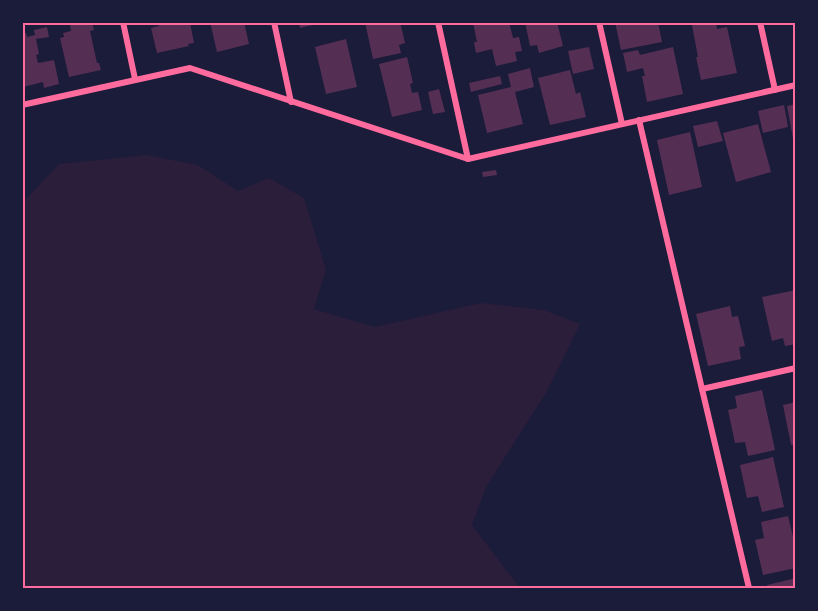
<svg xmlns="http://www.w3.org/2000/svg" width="818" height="611" viewBox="0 0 818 611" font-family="Roboto,sans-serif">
<rect width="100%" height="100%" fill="#1b1b3a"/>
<polygon fill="#2a1e3b" points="146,155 198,165 238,191 269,178 304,198 326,270 314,309 375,327 481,303 544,310 580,324 546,393 486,487 472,525 520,588 23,588 23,202 59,164"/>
<g fill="#542f53">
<polygon points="79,22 92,22 94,30 90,31 97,63 99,63 101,70 69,77 60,38 64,37 63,33 71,31 70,25"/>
<polygon points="158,22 190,22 194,43 188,44 189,46 157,53 151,28 159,26"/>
<polygon points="210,22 244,22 249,44 217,52"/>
<polygon points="299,22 321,22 321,23 300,28"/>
<polygon points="365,22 400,22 405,43 399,45 401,53 373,59"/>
<polygon points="473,22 509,22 513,38 519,37 522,51 515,52 517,61 496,66 492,49 476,53 474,42 477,42"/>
<polygon points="525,22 557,22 563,46 539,53 537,45 530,46"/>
<polygon points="615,22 658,22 662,42 621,50"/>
<polygon points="702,22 716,22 717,29 727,27 737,73 701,80 696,57 698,57 692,25"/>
<polygon points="47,27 49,37 36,39 39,54 36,55 38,63 54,60 59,84 44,88 43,82 23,87 22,34 26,33 27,37 35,35 34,30"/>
<polygon points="346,39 357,87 326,94 315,47"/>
<polygon points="589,47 594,69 573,74 568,51"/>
<polygon points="673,47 683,94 647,102 642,76 645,76 643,68 627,72 623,53 638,50 640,55"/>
<polygon points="407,57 413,83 410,84 412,93 418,92 422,110 392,117 379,64"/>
<polygon points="530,68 534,87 515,92 523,124 487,133 478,95 511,87 508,74"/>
<polygon points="570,70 576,94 580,92 586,117 550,125 538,78"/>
<polygon points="500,76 502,84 471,92 469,83"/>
<polygon points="439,89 445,112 433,114 428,92"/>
<polygon points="796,104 796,144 794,144 787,106"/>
<polygon points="784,105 788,127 763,133 758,111"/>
<polygon points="717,121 723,141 698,147 693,126"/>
<polygon points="758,124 771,172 736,182 723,133"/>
<polygon points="690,132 702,187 669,195 657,140"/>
<polygon points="496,170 497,175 483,177 482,172"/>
<polygon points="796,290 796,344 785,346 783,338 772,341 762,297"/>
<polygon points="730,306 732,317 738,316 745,346 739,347 741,359 708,366 696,314"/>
<polygon points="762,390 775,450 748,456 745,442 735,443 728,410 737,408 735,396"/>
<polygon points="796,402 796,444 791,445 783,405"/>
<polygon points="773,457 784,507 762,512 758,496 747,498 740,465"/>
<polygon points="788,516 796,549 796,568 763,575 755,540 764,538 761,522"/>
<polygon points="796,578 796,588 767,588 767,585"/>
</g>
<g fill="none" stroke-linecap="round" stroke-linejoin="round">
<g stroke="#ff6b9d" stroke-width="6">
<polyline points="123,22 135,79"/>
<polyline points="274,22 291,102"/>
<polyline points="438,22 468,159"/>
<polyline points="599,22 622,124"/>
<polyline points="760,22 775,90"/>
<polyline points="22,105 190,68 468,159 796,85"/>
<polyline points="639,120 702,389"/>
<polyline points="749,588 702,389 796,368"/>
</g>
</g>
<rect width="818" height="611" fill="none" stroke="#1b1b3a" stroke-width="48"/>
<rect x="24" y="24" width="770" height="563" fill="none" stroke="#ff6b9d" stroke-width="2"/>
</svg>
